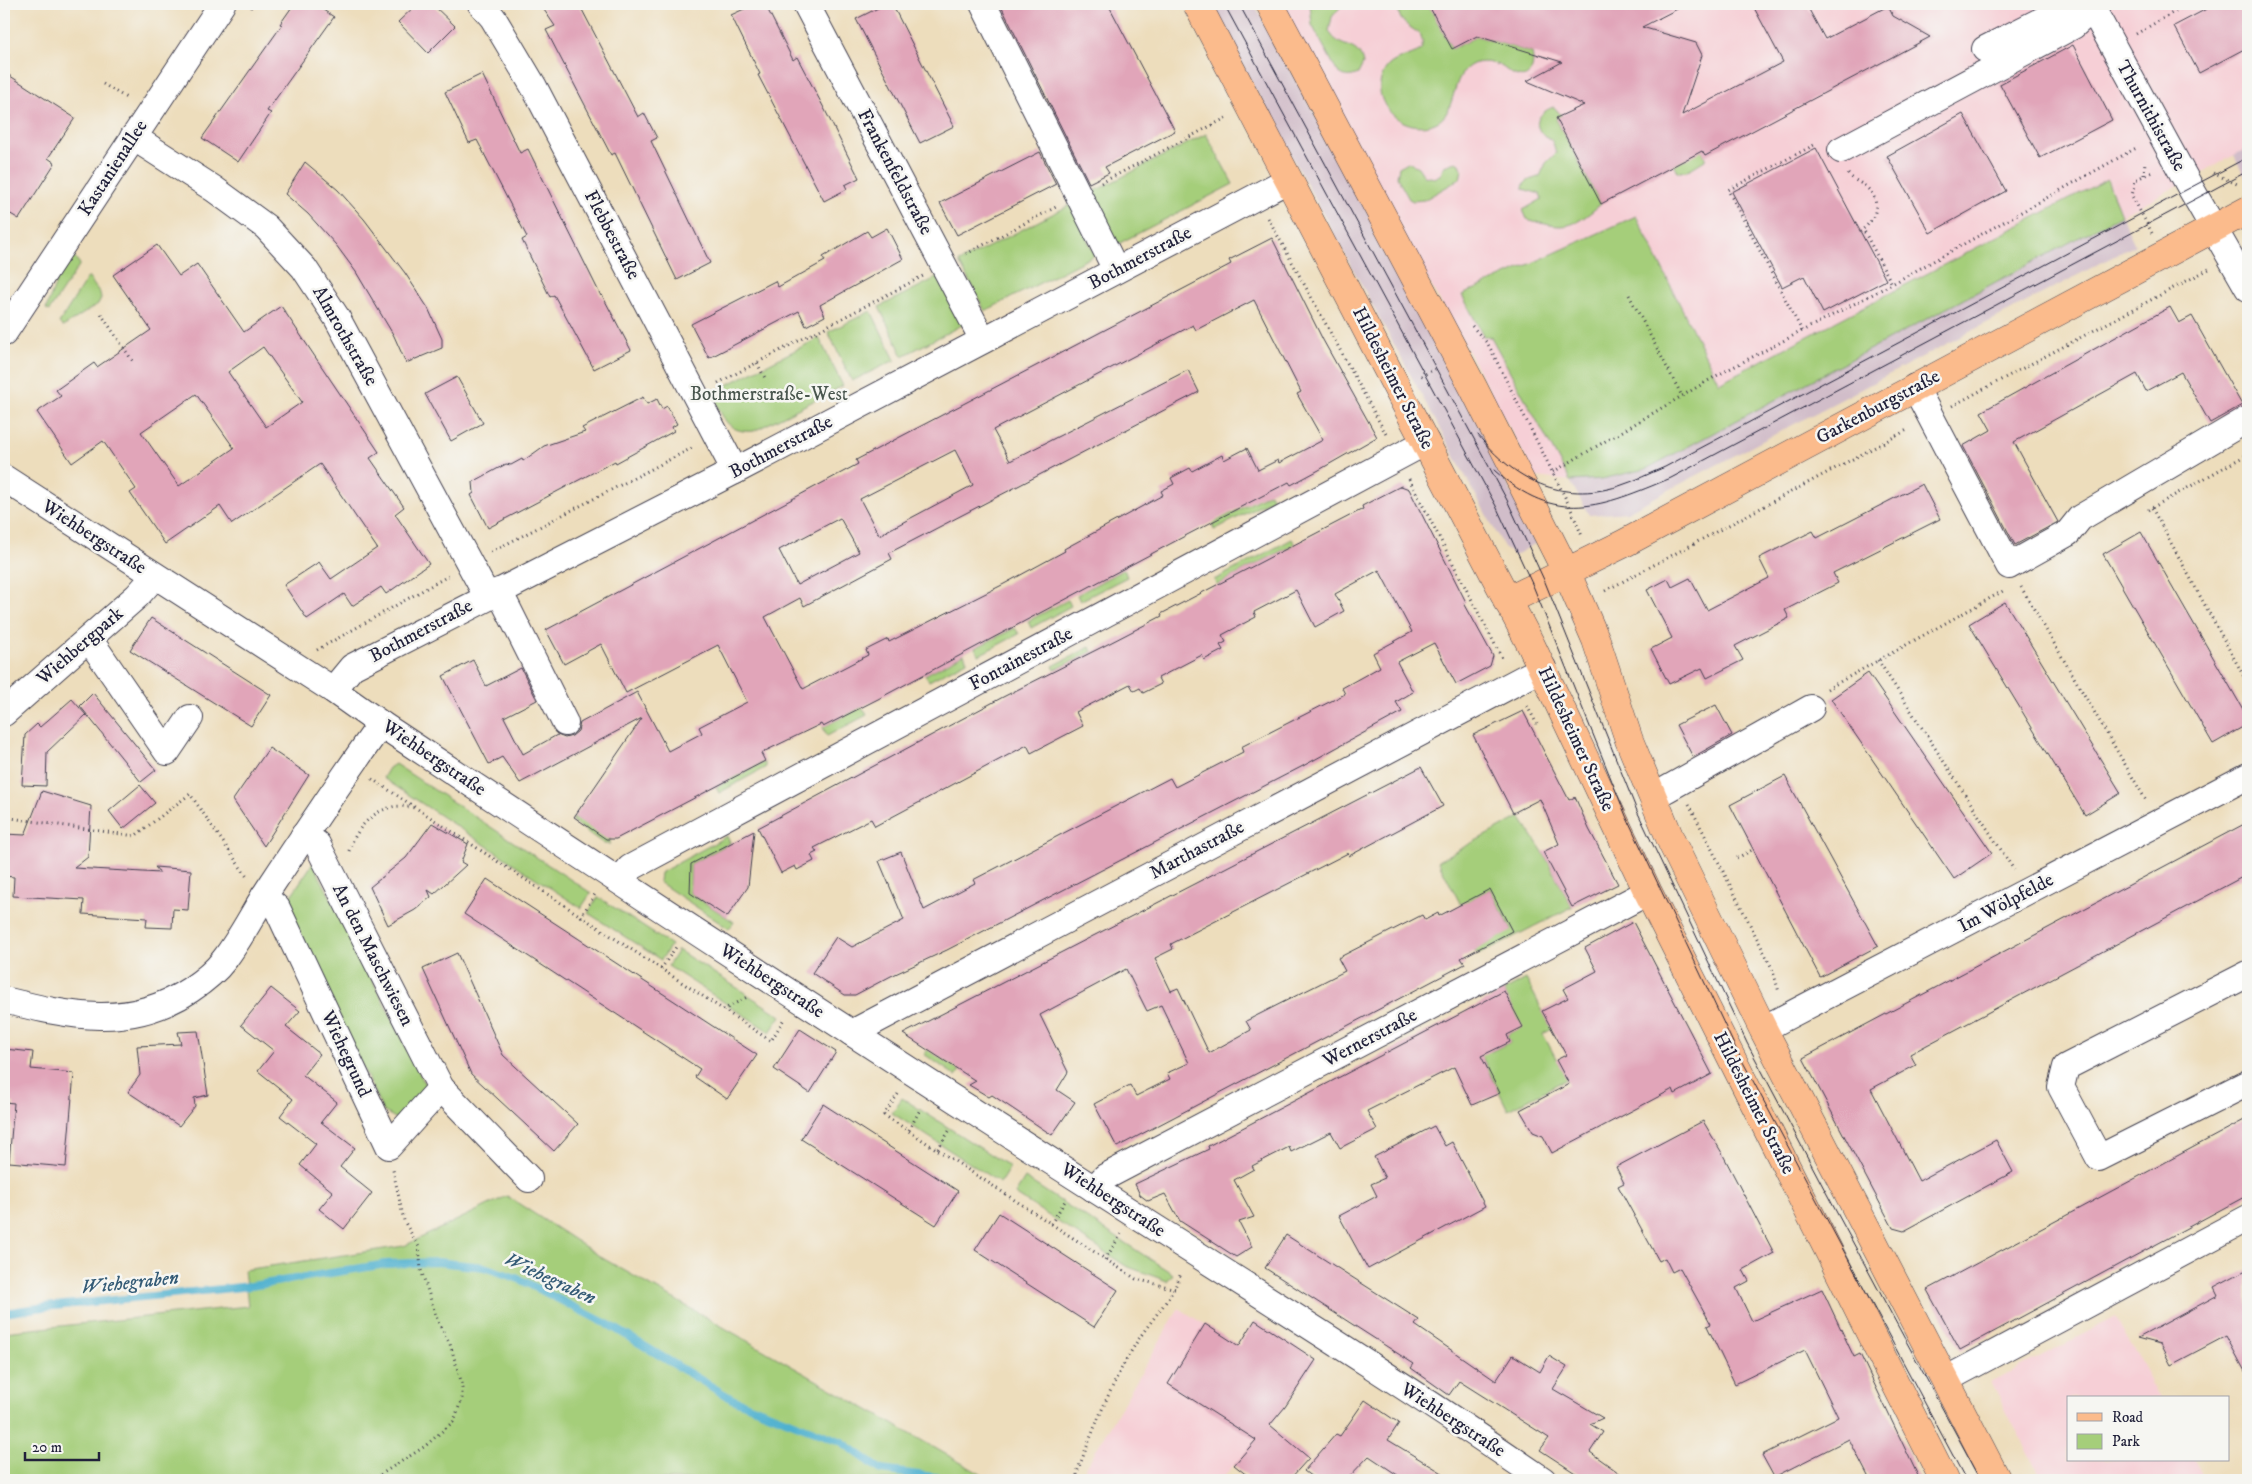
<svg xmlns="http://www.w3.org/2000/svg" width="2252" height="1484" viewBox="0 0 2252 1484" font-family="'IM FELL DW Pica',serif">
<rect width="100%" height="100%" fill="#f6f6f2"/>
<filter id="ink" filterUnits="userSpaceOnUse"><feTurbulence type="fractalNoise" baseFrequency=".02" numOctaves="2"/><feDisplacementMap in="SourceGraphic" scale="10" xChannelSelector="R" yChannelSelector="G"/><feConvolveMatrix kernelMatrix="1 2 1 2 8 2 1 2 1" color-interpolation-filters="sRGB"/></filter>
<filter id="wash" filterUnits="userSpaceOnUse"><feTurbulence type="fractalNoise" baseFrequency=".0096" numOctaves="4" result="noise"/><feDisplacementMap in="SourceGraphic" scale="20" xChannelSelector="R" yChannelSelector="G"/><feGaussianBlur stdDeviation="1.12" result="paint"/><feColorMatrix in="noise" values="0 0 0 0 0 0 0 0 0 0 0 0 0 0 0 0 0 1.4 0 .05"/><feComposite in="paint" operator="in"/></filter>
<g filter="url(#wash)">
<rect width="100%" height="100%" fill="#edddbc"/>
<g fill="#f6cfd6">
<polygon points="1270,4 2248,4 2248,148 1646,469 1602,479 1570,481 1536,477 1460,336"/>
<polygon points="1179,1308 1238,1346 1255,1320 1316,1359 1285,1407 1221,1480 1082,1480 1082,1474"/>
<polygon points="2116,1317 2160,1398 2068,1398 2068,1460 2195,1460 2206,1480 2042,1480 1991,1382"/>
</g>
<g fill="#d1bdc9">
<polygon points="1211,4 1254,4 1423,310 1536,543 1514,556 1504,547 1223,30"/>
<polygon points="2248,148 2248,183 2234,155"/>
<polygon points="2121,215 2135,245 1627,512 1589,515 1570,481 1602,479 1646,469"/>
</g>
<g fill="#a5ce7a" stroke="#64785a">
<path d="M1310 4H1343L1332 17 1329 31C1340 52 1359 40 1363 64L1358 74C1350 78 1343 77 1337 71L1312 25Z"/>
<path d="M1400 4H1428L1452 49 1477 36 1532 53C1535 65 1531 82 1515 75 1509 73 1505 68 1499 65 1491 62 1481 61 1473 64 1449 75 1458 114 1435 123 1404 136 1366 102 1385 70 1392 58 1410 57 1421 50 1430 25 1392 31 1400 4Z"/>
<path d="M1554 107 1562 116 1556 119 1601 204C1571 230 1564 230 1527 219L1523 210 1542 199 1540 194 1523 189C1523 179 1533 180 1540 176L1546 163 1556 153C1555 150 1554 144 1552 141 1549 137 1542 135 1540 131 1532 120 1545 109 1554 107Z"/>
<polygon points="1691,129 1705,156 1705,160 1687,171 1678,172 1674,165"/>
<polygon points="1206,134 1233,184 1114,246 1087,195"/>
<polygon points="1408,162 1418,167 1424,176 1435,178 1441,174 1444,166 1455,162 1460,164 1462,169 1460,179 1424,200 1413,201 1409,199 1400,183 1397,176 1399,167"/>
<polygon points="2107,179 2121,215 1646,469 1602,479 1570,481 1491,337 1484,337 1462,295 1636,216 1719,383"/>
<polygon points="1070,205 1095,255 985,311 959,262"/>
<polygon points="69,258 75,258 80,264 49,311 46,309 64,261"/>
<polygon points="940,276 964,324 903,356 879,307"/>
<polygon points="88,277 100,293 101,298 98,304 63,327 59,323"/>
<polygon points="871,311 895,360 852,381 828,332"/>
<path d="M819 338 843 386 754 431C725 434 723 415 711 393Z"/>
<polygon points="1270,493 1273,499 1214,530 1212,524"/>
<polygon points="1292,539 1295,544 1217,585 1214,580"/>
<polygon points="1124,569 1127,577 1080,601 1077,595"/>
<polygon points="1068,600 1071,606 1031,628 1028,621"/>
<polygon points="1015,628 1019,634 979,655 975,648"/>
<polygon points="1090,647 1092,652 1055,670 1053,666"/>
<polygon points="964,654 967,661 929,681 925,675"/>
<polygon points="862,707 867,715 827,736 823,727"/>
<polygon points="764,762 766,767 719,793 716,787"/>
<polygon points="395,764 591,893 581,908 383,778 389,768"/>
<polygon points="574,817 610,839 610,844 604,844 572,821"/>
<polygon points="1520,817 1543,852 1572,907 1480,954 1473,951 1512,930 1490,889 1461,905 1438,861"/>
<polygon points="727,836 730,843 691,864 690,893 734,922 729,929 659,882 660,873"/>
<polygon points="313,863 428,1090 397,1119 383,1111 286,903"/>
<polygon points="598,897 671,945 661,960 588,913"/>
<polygon points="678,950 781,1016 770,1032 668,966"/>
<polygon points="1526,979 1552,1029 1543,1034 1567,1079 1508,1110 1483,1059 1474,1053 1492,1051 1510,1042 1507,1035 1522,1027 1504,991"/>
<polygon points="928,1049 960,1070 956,1076 924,1054"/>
<polygon points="902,1098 1010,1167 1000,1183 892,1113"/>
<polygon points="1025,1178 1173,1274 1167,1281 1126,1266 1015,1194"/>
<polygon points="507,1196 604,1259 991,1480 4,1480 4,1332 248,1306 244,1270 404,1246"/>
</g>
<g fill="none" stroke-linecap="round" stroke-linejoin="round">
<polyline stroke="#50b1cf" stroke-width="8" points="4,1313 44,1307 251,1286 386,1264 437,1262 484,1267 519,1279 611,1326 732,1399 842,1442 881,1470 956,1480"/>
</g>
<g id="blocks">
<g fill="#e1a5b9" fill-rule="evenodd">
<polygon points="294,4 314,4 334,17 267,111 271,113 238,162 202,138 282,25 280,24"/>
<polygon points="417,4 432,4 455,26 428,53 398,22"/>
<polygon points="540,4 579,4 638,117 644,113 657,138 651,141 710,263 677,280 615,153 611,155 546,30 555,26"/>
<polygon points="755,4 765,4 793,60 797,57 825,110 859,178 845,185 847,189 824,201 758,75 760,74 731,15"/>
<polygon points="886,4 892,4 954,126 920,143 856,19"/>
<polygon points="1000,4 1108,4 1175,131 1105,167 1109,173 1089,183"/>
<polygon points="1428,4 1687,4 1642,27 1696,43 1702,55 1682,115 1783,62 1752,4 1806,4 1825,39 1888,6 1893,16 1930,37 1705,156 1702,151 1601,204 1556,118 1584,105 1527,81 1562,62 1477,36 1452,49"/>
<polygon points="2216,4 2248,4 2248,47 2199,73 2174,26"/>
<polygon points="2073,45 2112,120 2040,158 2000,84"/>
<polygon points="4,72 75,118 48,158 55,163 19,219 4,210"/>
<polygon points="482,74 520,153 528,149 601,296 602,295 631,350 594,369 554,295 550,297 522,240 527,237 477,140 469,143 445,92"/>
<polygon points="1963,114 2006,191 1930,233 1887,156"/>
<polygon points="1816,148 1886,280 1823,313 1804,276 1782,287 1732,192"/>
<polygon points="1040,152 1056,184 957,235 940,203"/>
<polygon points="305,162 338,190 364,219 405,273 428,308 442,339 442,348 406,363 394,336 356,272 336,245 308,214 285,194"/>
<polygon points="887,228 903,259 820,305 825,316 806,326 799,311 709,358 691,324 775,281 778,287 825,261 823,257 867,231 871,237"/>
<path d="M1272 238 1323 340 1377 437 1319 470 1291 485 1289 482 1185 536 878 699 823 727 821 724 761 753 765 761 616 839H606L574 817 642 718 520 783 502 757 489 764 443 676 473 660 486 686 521 668 537 700 504 717 523 754 557 735 565 738 572 736 578 731 580 723 637 692 668 751 702 733 699 727 747 702 718 645 626 693 601 644 564 664 546 630 858 464 856 460 1231 264 1229 260ZM1254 300 1301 392 1297 394 1323 440 1279 463 1278 460 1258 470 1247 448 1224 460 1222 455 1192 471 1190 468 1171 478 1174 484 1161 491 1163 495 1064 549 1065 551 1004 584 889 642 888 639 866 650 868 655 803 689 765 617 800 598 804 606 892 559 889 553 1199 392 1188 370 1010 461 993 430 1193 325 1196 330ZM955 450 973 485 879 535 860 499ZM840 518 859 552 797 585 779 550Z"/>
<path d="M157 245 179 276 197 264 244 332 281 306 379 452 370 458 404 507 395 514 429 564 386 594 381 587 352 606 344 594 307 619 284 585 319 562 331 579 377 548 320 464 232 524 220 506 165 544 130 493 136 489 103 441 72 463 37 412 61 396 56 390 94 363 97 367 151 330 113 275ZM263 347 302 402 266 427 228 372ZM196 394 234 448 179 486 141 432Z"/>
<polygon points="2170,307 2179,323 2192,316 2242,405 2210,423 2181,372 2146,391 2137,374 2014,442 2058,522 2015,545 1963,446 1991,430 1981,412"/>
<polygon points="457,377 483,423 451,441 425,394"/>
<polygon points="643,397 647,404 657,399 662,409 667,406 677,424 672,427 674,431 616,463 615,461 488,528 471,495 474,493 473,482 506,464 511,465 522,459 523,461 544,446 585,432 582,428"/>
<polygon points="1922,484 1940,519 1833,573 1838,583 1785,610 1789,618 1735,646 1743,660 1707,678 1702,668 1669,684 1651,649 1672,638 1647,590 1668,579 1672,587 1690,578 1707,610 1769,578 1759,558 1813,531 1817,538"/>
<polygon points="1401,486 1409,489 1466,602 1464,603 1493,656 1490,666 1456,684 1434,643 1397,662 1413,692 1396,702 1402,712 1303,766 947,950 891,976 855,995 845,995 812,973 836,937 852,947 904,920 879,861 901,852 924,910 975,883 973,880 1170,778 1175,787 1243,752 1241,747 1345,694 1342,688 1380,667 1373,653 1412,632 1379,570 1335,594 1344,611 1315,627 1296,590 1254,612 1256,617 1222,635 1226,642 1220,645 1223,650 1204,660 1202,655 1158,678 1161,684 1143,693 1140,688 1134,691 1130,684 1076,712 1083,726 1031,753 1027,745 875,826 871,819 814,848 817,852 811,855 814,861 797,870 795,866 781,873 758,828 1003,697 1104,646 1162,616 1161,614 1363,509 1362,506"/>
<polygon points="2141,532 2248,718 2248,724 2213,744 2103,554"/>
<polygon points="2005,602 2121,793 2085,815 1969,624"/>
<polygon points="151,618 271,695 251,726 130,650"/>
<polygon points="1868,673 1992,853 1954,879 1831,699"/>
<polygon points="93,693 156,770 141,782 80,706"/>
<polygon points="72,699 86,715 47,752 46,786 22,785 25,735 37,724 40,727"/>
<polygon points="1716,705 1732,735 1693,757 1676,725"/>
<polygon points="1523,711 1569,800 1575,797 1589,829 1618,884 1572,907 1543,852 1559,844 1540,799 1513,813 1473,735"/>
<polygon points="269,748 309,775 264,846 233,800"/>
<polygon points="1421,767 1443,806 1349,856 1348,853 1171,944 1173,949 1155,958 1171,991 1178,988 1209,1053 1251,1030 1246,1021 1345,971 1338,958 1422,915 1425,920 1438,913 1439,916 1490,889 1512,931 1461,958 1465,964 1117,1147 1094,1104 1130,1085 1136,1096 1170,1079 1167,1073 1189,1063 1161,1005 1147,1011 1126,969 1040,1015 1068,1072 1057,1090 1075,1102 1052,1135 992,1095 989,1097 969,1085 976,1081 903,1034"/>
<polygon points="1785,776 1878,946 1820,977 1730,805"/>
<polygon points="140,785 155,803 123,829 109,811"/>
<polygon points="42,791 91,806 88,857 74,868 160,873 155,867 191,870 188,910 173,909 172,928 146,927 147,918 83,914 84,900 13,896 14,877 4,876 4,834 25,835"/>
<polygon points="2248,822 2248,874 1910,1054 1916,1065 1871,1089 1919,1181 1996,1140 2013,1172 1904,1231 1893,1228 1803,1058"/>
<polygon points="432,823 468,844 461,862 466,865 434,894 428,890 431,897 415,910 388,925 370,887 406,858"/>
<polygon points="754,831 748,887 727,917 690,893 691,864"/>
<polygon points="487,879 757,1055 727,1099 695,1077 700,1069 464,914"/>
<polygon points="1633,922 1712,1074 1675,1094 1673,1089 1552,1153 1543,1136 1533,1132 1520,1110 1569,1084 1556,1060 1566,1055 1542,1011 1568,998 1563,989 1597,971 1585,948"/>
<polygon points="457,953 503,1055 578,1124 554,1151 471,1074 423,969"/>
<polygon points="271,988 300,1011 286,1027 320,1054 303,1075 337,1102 321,1122 355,1148 340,1167 372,1193 344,1229 319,1209 333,1192 300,1165 316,1144 280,1116 293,1099 258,1071 274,1051 241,1025"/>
<polygon points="1504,991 1523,1027 1507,1035 1510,1042 1481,1056 1500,1093 1472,1105 1454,1067 1367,1111 1377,1129 1340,1148 1331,1132 1291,1152 1289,1147 1252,1166 1254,1169 1234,1180 1254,1217 1239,1222 1252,1247 1236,1257 1180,1221 1165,1194 1148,1201 1140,1195 1135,1184 1209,1149 1208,1146"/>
<polygon points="800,1029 836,1052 810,1093 774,1069"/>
<polygon points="198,1031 208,1095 194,1098 195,1106 179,1126 128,1092 140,1075 137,1046 181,1044 178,1032"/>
<polygon points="4,1049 33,1052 31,1069 74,1073 66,1167 9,1162 14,1103 4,1102"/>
<polygon points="823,1104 958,1191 936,1225 801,1139"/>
<polygon points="2248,1118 2248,1195 1960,1350 1927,1290"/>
<polygon points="1703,1121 1722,1153 1774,1253 1743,1270 1749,1281 1736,1288 1752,1321 1822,1289 1854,1357 1860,1354 1920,1480 1870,1480 1849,1439 1774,1477 1762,1455 1838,1417 1805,1350 1735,1384 1707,1326 1711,1324 1680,1268 1672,1272 1665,1258 1659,1261 1618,1186 1624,1183 1616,1167"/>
<polygon points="1434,1126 1445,1146 1452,1142 1485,1206 1368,1269 1339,1216 1377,1196 1371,1184 1385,1178 1374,1157"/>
<polygon points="999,1213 1118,1290 1094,1327 975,1250"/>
<polygon points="1286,1235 1419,1320 1415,1325 1496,1381 1513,1355 1540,1372 1549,1356 1567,1367 1553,1389 1603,1418 1590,1424 1603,1432 1590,1452 1629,1480 1586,1480 1540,1450 1549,1438 1459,1381 1449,1395 1411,1368 1414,1364 1265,1268"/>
<polygon points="2248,1269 2248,1377 2226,1336 2171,1365 2160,1344 2138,1338 2218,1295 2214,1287"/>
<polygon points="1255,1320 1316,1360 1285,1407 1270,1425 1309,1458 1289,1480 1253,1480 1234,1465 1256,1440 1168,1384 1205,1324 1239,1346"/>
<polygon points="1365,1400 1399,1423 1388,1440 1454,1480 1405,1480 1369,1456 1346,1480 1316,1480 1304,1471 1336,1434 1340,1436"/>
</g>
</g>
</g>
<g filter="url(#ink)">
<use href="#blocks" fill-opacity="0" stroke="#403e4e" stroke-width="1"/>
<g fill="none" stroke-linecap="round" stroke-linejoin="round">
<defs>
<g id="minor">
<polyline points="481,4 493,18 534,87 735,471"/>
<polyline points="806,4 983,340"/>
<polyline points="983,4 1116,270"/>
<polyline points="2090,4 2190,187 2248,288"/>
<polyline points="1985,49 2074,4"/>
<polyline points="133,137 214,189 266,227 304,268 337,318 487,596"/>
<polyline points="1841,150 2073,26 2092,9"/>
<polyline points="4,333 222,4"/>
<polyline points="1915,387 2009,566 2068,533 2080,518 2248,419"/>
<path d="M4 478 333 690 381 724C619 882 858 1038 1099 1192 1248 1287 1398 1380 1543 1480"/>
<polyline points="499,591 565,723"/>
<polyline points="89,639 167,752 190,718"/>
<polyline points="333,690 352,667 735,471 1288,180"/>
<polyline points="4,713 137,596 155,576"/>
<polyline points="1653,797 1811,708"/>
<polyline points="304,835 317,844 441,1088 529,1179"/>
<polyline points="620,880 630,868 1426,442"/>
<polyline points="264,896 277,908 389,1146 441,1088"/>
<polyline points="2248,974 2066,1067 2061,1087 2099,1158 2248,1083"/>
<path d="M4 1000C70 1016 129 1030 190 990 202 982 215 972 224 960 241 938 253 913 268 890 305 834 342 778 381 724"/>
<polyline points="1763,1029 2248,776"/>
<polyline points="852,1033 1543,668"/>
<polyline points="1094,1189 1105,1177 1648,892"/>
<polyline points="1945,1380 2248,1218"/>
</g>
<g id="major">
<polyline points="1197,4 1531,645 1648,892 1944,1480"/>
<polyline points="1270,4 1473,387 1566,571 1596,640 1629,740 1672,843 1763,1029 1997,1480"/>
<polyline points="1507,601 1623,544 2248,210"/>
</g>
</defs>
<use href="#minor" stroke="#403e4e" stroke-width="28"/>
<use href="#major" stroke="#403e4e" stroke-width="29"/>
<g stroke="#403e4e" stroke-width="3" stroke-dasharray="1 4" stroke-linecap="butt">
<polyline points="247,4 255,9"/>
<polyline points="2136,34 2188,4"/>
<polyline points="103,84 128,99"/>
<polyline points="2213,173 2239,185"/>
<path d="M1848 174C1854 181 1861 182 1867 188 1882 201 1876 219 1863 229L1892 284"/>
<polyline points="2144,175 2145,161"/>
<polyline points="1101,183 1226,118"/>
<polyline points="1268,218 1387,436"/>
<polyline points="2152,233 2132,196 2135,180 2154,171"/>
<polyline points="966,254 1056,207"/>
<polyline points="1629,295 1682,396"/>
<polyline points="101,314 134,363"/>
<polyline points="1472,326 1488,344 1570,507 1582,536"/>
<polyline points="1802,331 1728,190 1816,144"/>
<polyline points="757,363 766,380"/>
<polyline points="1421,376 1435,369"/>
<polyline points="718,383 923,276"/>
<polyline points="1952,406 2209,269"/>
<polyline points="1553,472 1716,376 1892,284 2138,147"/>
<polyline points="1409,479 1503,660"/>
<polyline points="2152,508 2248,684"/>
<polyline points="2148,510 2248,454"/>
<polyline points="491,552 694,447"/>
<polyline points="2021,587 2147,802"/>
<polyline points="1605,591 1909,429"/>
<polyline points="317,650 448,576"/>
<polyline points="1878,660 2014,870"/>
<polyline points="1827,689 2003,591"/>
<polyline points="1527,706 1537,724"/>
<polyline points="372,779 771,1041 784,1019"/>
<polyline points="1689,804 1772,968 1779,992"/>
<polyline points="4,817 135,836 190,794 247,877"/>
<path d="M349 851C355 831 370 812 392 807 399 805 408 807 416 808"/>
<polyline points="1737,858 1754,849"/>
<polyline points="581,917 595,894"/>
<polyline points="661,969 676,947"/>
<polyline points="723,1010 749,996"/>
<polyline points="898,1094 884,1115 1136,1279 1176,1289"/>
<polyline points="909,1130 921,1108"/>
<polyline points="938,1149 951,1128"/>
<polyline points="1051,1224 1065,1201"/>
<polyline points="1105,1260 1121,1234"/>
<polyline points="372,1480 424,1447 454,1421 462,1398 462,1384 450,1344 438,1322 421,1270 419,1247 404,1221 393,1170"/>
<path d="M1077 1480V1472C1093 1431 1109 1388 1132 1350 1147 1323 1171 1302 1181 1273"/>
</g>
<use href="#minor" stroke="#fff" stroke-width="26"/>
<use href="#major" stroke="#fbbb8c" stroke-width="28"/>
<g stroke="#22223b" stroke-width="1">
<polyline points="1224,4 1496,506 1534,588 1626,816 1736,1049 1966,1480"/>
<polyline points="1239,4 1507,500 1545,582 1637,811 1747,1043 1837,1213 1981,1480"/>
<path d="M1478 435C1514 480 1561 504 1619 486 1635 481 1650 473 1665 467L2248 157"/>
<path d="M1494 470C1557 527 1601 507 1671 478L2248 171"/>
</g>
</g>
</g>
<g text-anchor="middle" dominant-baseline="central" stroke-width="5" stroke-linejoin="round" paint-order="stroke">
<g font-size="19" fill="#22223b" stroke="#f6f6f2">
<text transform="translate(2151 116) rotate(61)">Thurnithistraße</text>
<text transform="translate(113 168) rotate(-57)">Kastanienallee</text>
<text transform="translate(895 172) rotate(62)">Frankenfeldstraße</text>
<text transform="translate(612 235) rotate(62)">Flebbestraße</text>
<text transform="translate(1140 258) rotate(-28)">Bothmerstraße</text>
<text transform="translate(345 336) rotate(60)">Almrothstraße</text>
<text transform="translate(1393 378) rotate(63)">Hildesheimer Straße</text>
<text transform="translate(1878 407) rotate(-28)">Garkenburgstraße</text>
<text transform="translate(781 447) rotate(-28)">Bothmerstraße</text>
<text transform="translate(94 537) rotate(33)">Wiehbergstraße</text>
<text transform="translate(421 631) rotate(-28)">Bothmerstraße</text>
<text transform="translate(80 646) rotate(-41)">Wiehbergpark</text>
<text transform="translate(1021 659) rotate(-28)">Fontainestraße</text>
<text transform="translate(1576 739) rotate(65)">Hildesheimer Straße</text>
<text transform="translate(434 758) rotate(34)">Wiehbergstraße</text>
<text transform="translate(1197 850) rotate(-28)">Marthastraße</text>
<text transform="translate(2006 903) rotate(-28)">Im Wölpfelde</text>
<text transform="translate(373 955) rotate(63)">An den Maschwiesen</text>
<text transform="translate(772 981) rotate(33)">Wiehbergstraße</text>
<text transform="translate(1370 1038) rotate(-28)">Wernerstraße</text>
<text transform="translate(346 1054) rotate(65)">Wiehegrund</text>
<text transform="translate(1754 1103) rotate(63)">Hildesheimer Straße</text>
<text transform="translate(1113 1200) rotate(33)">Wiehbergstraße</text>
<text transform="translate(1453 1420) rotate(33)">Wiehbergstraße</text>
</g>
<g font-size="19" fill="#49564e" stroke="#f6f6f2">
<text x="769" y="394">Bothmerstraße-West</text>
</g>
<g font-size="20" font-style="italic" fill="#345b76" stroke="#f6f6f2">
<text transform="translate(550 1279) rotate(25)">Wiehegraben</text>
<text transform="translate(130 1283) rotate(-6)">Wiehegraben</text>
</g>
</g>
<rect width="2252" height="1484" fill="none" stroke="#f6f6f2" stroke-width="20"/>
<rect x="2067" y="1396" width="162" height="65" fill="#f6f6f2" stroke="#a1a1a9"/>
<rect x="2077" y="1413" width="25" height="8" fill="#fbbb8c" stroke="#a1a1a9"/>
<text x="2112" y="1422" font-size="15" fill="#22223b">Road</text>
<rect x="2077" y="1434" width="25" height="15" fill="#a5ce7a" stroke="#a1a1a9"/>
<text x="2112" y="1446" font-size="15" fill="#22223b">Park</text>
<path d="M25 1452v8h74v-8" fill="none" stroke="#22223b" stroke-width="2.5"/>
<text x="32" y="1452" font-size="15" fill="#22223b" stroke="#f6f6f2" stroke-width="4" paint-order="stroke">20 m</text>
</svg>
